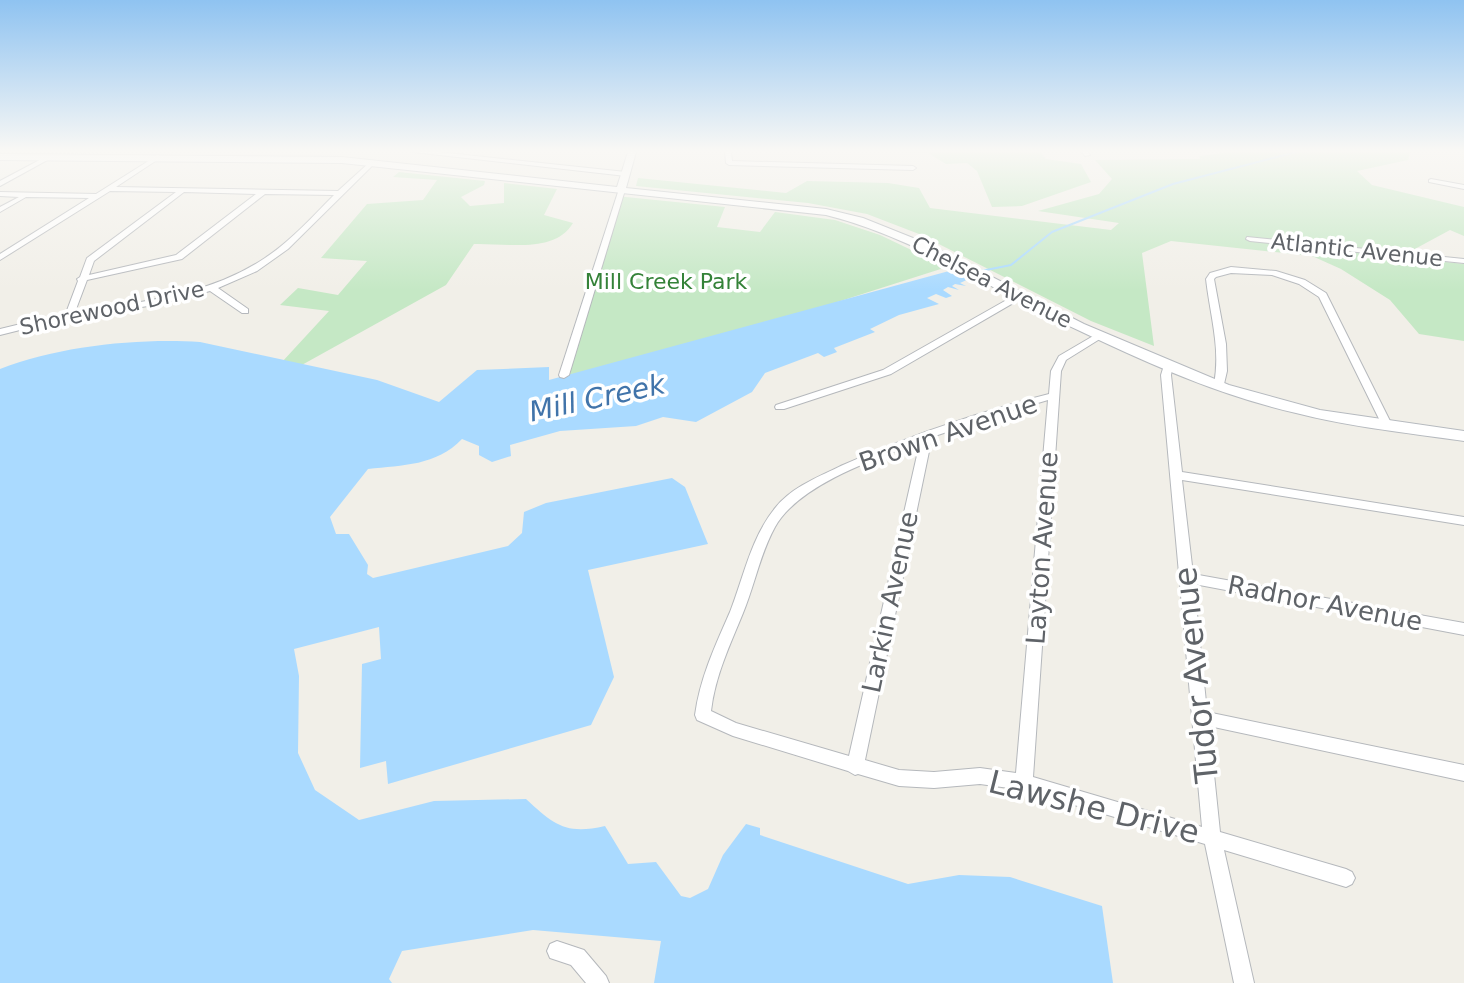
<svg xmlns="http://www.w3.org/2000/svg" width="1464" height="983" viewBox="0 0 1464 983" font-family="'DejaVu Sans',sans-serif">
<rect width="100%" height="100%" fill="#f1efe8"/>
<g fill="#c5e8c5">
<polygon points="899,152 1040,152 1046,159 1081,164 1091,182 1022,206 992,207 977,171 967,163 946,164 928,153"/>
<polygon points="1231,152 1410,152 1408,160 1357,171 1372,185 1464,207 1464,236 1450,230 1400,257 1464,264 1464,341 1419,334 1390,300 1341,269 1312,256 1171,241 1142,253 1154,346 1091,321 919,234 867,214 808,203 636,186 638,178 786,193 807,181 888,183 919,188 930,208 1111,230 1119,223 1038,211 1099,194 1112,179 1095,160 1200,159 1199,156"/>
<path d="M399 172 485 181 484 185 461 197 470 206 504 203V183L557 189 544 215 573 223C555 254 506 243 474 244L446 285 300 366 282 362 329 311 280 305 298 288 338 295 367 261 321 258 367 204 423 200 437 180 393 177Z"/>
<polygon points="616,196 725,207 717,227 760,232 775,212 835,220 880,235 947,267 668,356 561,380"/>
</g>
<path fill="#aadaff" d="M949 271 971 278 960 283 966 286 955 284 952 286 959 290 948 287 943 290 952 296 946 298 936 294 927 298 939 304 899 315 870 329 875 332 834 348 837 352 824 357 818 353 765 373 752 392 696 422 663 417 636 426 560 431 510 445 511 456 492 462 479 455V446L462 439C436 466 403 465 368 469L330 517 336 534H349L368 565 367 574 373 578 508 546 522 533 524 512 546 503 672 478 685 487 708 544 588 570 614 677 591 725 388 784 386 761 360 768 362 664 381 659 379 627 294 649 299 676 298 753 315 790 359 820 434 801 526 799C554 825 566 835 605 826L628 864 656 862 681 896 690 898 708 889 723 855 746 824 760 828V835L908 884 959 875 1010 877 1102 906 1113 983H654L661 941 533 930 402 951 389 979 392 983H0V369C59 346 138 338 200 342L377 380 439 402 477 370 549 367V380Z"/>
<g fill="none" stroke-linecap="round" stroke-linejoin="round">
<polyline stroke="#aadaff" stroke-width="2" points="981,271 1011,265 1052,232 1173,184 1296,152"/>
<defs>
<g id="street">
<polygon points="413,152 438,152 626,172 629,174 626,176"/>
<polygon points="725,152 731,152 732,161 913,166 916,168 913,170 729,165 726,163"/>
<polygon points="1082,152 1088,152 1090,155 1085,156"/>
<polygon points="49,155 52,157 51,158 0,186 0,181"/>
<path d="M158 155 161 157 160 158 116 187 338 191 370 162 375 163 288 249 257 271 218 288 248 309V313H242L210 291 161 304 64 319 0 335V329L66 313 78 281 77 279 80 277 87 258 176 192 110 191 0 260V254L89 198 26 197 0 212V207L19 197 0 196V192L96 194ZM184 192 256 194 176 255 89 275 94 261ZM265 194 334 195C312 217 291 241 265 258 209 296 140 302 75 312L87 280 182 259Z"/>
<polygon points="1431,179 1464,185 1464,189 1429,182 1429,180"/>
<polygon points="619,189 625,190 569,375 564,378 560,377 559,375"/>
<polygon points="1247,237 1464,259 1464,263 1250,241 1246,239"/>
<path d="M1231 267 1276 271 1305 280 1326 293 1392 425 1391 427 1387 428 1382 425 1319 297 1299 284 1272 275 1231 273 1216 277 1214 279 1226 344 1227 371 1224 384 1223 386H1215L1214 384C1221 348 1210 315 1206 279L1210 273Z"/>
<polygon points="1019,293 1023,296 1022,298 891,374 784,409 776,409 775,407 776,405 883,370"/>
<path d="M1100 332 1105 335 1103 337 1066 360 1061 371 1033 777 1202 827 1161 375 1165 362 1168 361 1173 364 1171 375 1182 472 1464 517V525L1182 480 1193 574 1464 623V635L1194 584 1207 712 1464 765V781L1209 726 1220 832 1346 869 1352 872 1355 878 1352 884 1346 887 1224 850 1254 983H1234L1205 844 1024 790 980 784 934 788 899 786 858 774 855 775 848 771 733 736 697 720 695 715C700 678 715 646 730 612 744 576 751 537 776 507 792 487 820 476 843 465 909 436 979 412 1049 394L1051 371 1059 356ZM1048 400 1016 773 980 768 934 772 899 770 865 760 932 437 997 415ZM920 442 849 756 736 723 711 711C715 676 730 645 743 613 755 584 760 554 775 527 798 485 877 458 920 442Z"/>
<polygon points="557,941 584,950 606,976 609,983 586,983 571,965 550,958 547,951 550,944"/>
</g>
<path id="secondary" d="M628 152H636L626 188 826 209 863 218 928 244 1084 324 1229 385 1320 410 1464 431V441C1408 433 1351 427 1296 413 1221 396 1149 364 1080 331 994 292 918 238 826 215L342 163 0 160V154L342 157 617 187Z"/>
</defs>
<use href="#street" stroke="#b5b8bc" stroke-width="2"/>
<use href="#secondary" stroke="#b6babf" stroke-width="2"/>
<use href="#street" fill="#fff" fill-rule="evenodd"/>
<use href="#secondary" fill="#fff" fill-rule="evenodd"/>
</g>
<linearGradient id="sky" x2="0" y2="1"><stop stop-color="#8fc3f1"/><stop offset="0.52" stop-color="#f9f8f5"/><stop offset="1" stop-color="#f9f8f5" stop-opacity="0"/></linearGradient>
<rect width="1464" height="290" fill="url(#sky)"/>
<g text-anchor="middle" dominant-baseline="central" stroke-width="7" stroke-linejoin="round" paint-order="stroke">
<g font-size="22" fill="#5f6368" stroke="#fff">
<text transform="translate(1357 250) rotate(6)">Atlantic Avenue</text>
<text transform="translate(992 282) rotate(27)">Chelsea Avenue</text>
<text transform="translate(112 308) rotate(-12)">Shorewood Drive</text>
</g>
<g font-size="22" fill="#348238" stroke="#fff">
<text x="666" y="281">Mill Creek Park</text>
</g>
<g font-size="26" fill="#5f6368" stroke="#fff">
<text transform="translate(948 433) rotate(-19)">Brown Avenue</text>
<text transform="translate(1042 548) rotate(-86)">Layton Avenue</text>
<text transform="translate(890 602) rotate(-78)">Larkin Avenue</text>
<text transform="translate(1325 603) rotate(11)">Radnor Avenue</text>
</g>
<g font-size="28" font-style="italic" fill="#4174aa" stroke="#fff">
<text transform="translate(597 398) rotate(-12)">Mill Creek</text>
</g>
<g font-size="32" fill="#5f6368" stroke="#fff">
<text transform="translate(1196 675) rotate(-96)">Tudor Avenue</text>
<text transform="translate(1094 807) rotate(14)">Lawshe Drive</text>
</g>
</g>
</svg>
